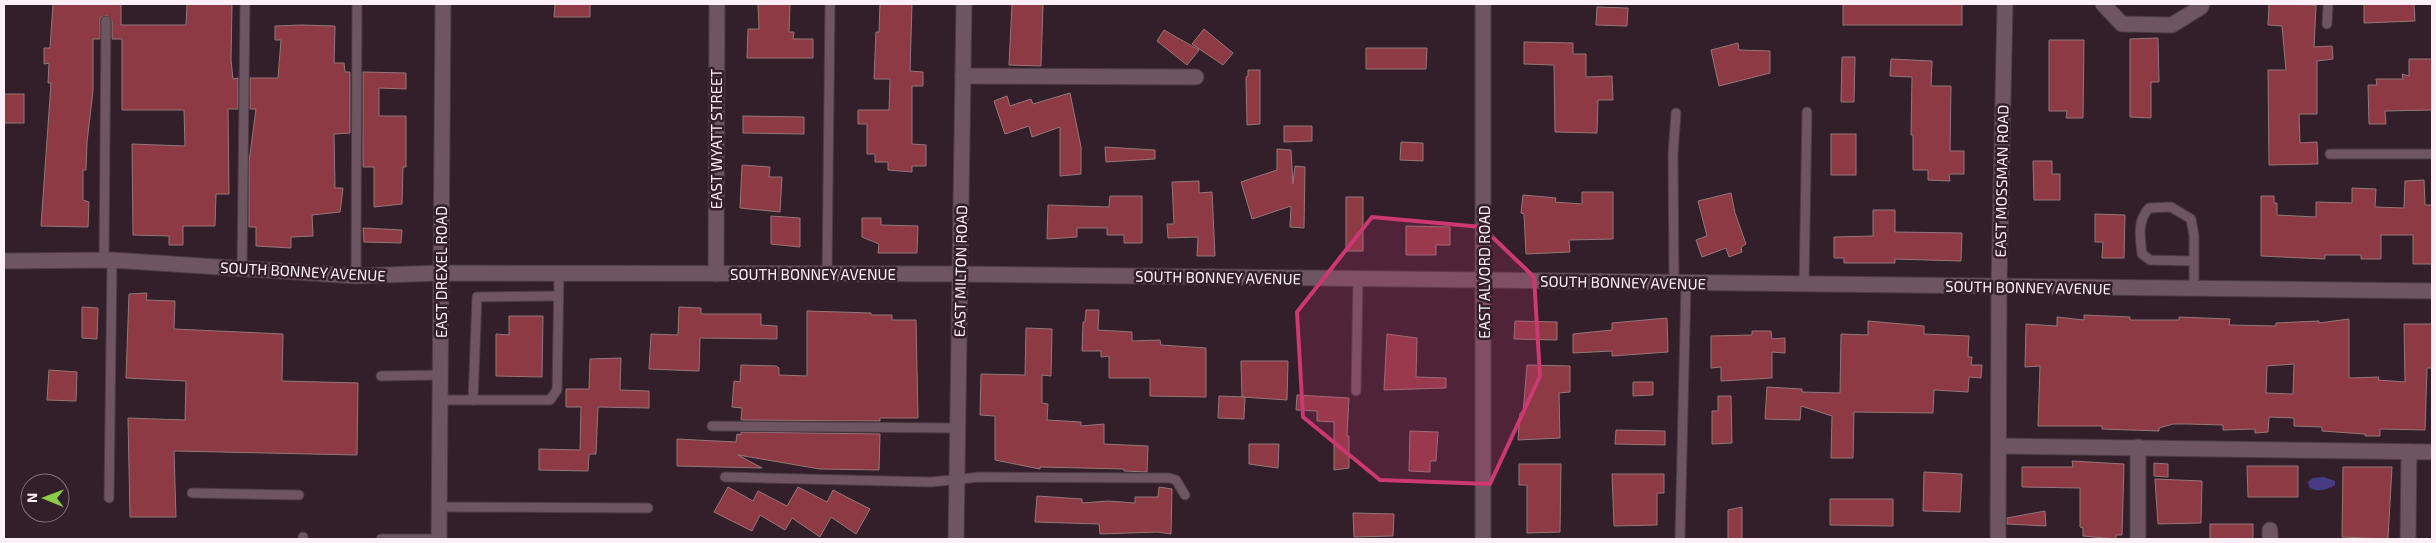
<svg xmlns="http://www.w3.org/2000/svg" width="2436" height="543" viewBox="0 0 2436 543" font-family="'Exo 2',sans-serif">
<rect width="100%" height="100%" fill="#331f2a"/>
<path fill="#473c83" d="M2324 477 2335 481V485C2327 490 2317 493 2309 487L2308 482 2313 478Z"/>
<g fill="#8e3a44" stroke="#947779" fill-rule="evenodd">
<polygon points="53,4 121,4 121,25 186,25 187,4 232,4 231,60 233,79 238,78 238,109 228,109 229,194 216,194 215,226 183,226 183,245 169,245 169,236 133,235 132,144 185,146 184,110 122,110 122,39 112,39 112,21 107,15 100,18 100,39 93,39 93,91 87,142 86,170 83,170 83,200 89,202 88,227 41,226 51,83 48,83 49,63 44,64 44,48 50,48"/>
<polygon points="555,4 590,4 590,17 554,17"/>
<polygon points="758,4 790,4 789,32 794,32 793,39 813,39 813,58 747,58 748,29 759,29"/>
<polygon points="880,4 912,4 910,71 923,72 923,86 912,86 912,144 926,145 926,166 912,166 912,172 888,170 888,162 875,162 875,154 867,154 867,124 858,124 858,110 889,110 890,79 874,79 876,32 879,32"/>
<polygon points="1012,4 1043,4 1041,66 1009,65"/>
<rect x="1843" y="4" width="119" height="21"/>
<polygon points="2269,4 2316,5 2314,47 2332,46 2333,59 2317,61 2317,114 2299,114 2300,143 2317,142 2318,164 2269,165 2268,70 2286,70 2282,26 2268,25"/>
<polygon points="2364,4 2414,4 2415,21 2364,23"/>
<polygon points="1597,7 1628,8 1627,26 1596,25"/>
<polygon points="301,25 335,26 334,63 344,63 345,72 350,72 350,133 334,134 335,188 343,188 340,212 312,215 313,236 291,237 291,248 256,246 256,227 249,227 249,162 256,109 250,109 250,78 278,78 281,40 275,40 275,26"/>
<polygon points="1204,29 1233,53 1223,65 1192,44"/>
<polygon points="1164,30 1199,50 1187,65 1157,41"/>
<polygon points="2158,38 2159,82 2151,82 2151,118 2130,117 2130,39"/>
<polygon points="2049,40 2084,40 2083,118 2066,118 2067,111 2049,111"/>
<polygon points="1524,42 1573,43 1573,54 1586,54 1586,77 1612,76 1613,100 1598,100 1597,133 1555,132 1554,65 1524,64"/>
<polygon points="1738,43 1739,50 1770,51 1770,73 1719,86 1711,50"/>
<polygon points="1366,48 1427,48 1426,69 1366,69"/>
<polygon points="1842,57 1855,57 1854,102 1841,102"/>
<polygon points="1891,59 1932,61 1931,86 1951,86 1950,151 1964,151 1964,174 1949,174 1950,181 1928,180 1928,170 1913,170 1913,135 1911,135 1912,77 1890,76"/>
<polygon points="2409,59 2432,59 2432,110 2385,111 2386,124 2369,124 2368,85 2377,85 2376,79 2403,79 2402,74 2409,76"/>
<polygon points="1248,70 1260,70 1260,124 1247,125 1246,77 1248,76"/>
<polygon points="363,72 406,73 406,89 379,88 379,116 406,116 406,167 403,167 402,204 374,207 374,167 363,167"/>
<polygon points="1070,93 1081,147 1081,174 1060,176 1060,127 1032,137 1029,126 1005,134 994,101 1007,96 1010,106 1031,99 1033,104"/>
<rect x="4" y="94" width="20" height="29"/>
<polygon points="743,116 804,117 804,134 743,133"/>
<polygon points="1284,126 1312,126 1312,141 1284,142"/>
<rect x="1831" y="134" width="25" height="41"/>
<polygon points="1401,142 1423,143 1423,161 1400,160"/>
<polygon points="1105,147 1155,150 1155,159 1106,162"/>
<polygon points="1277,149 1291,150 1293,184 1295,166 1305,167 1304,228 1290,227 1291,206 1252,219 1241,182 1277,170"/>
<polygon points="2033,161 2052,161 2052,174 2060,174 2060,200 2034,200"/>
<polygon points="742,165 770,167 769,177 782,177 780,212 740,208"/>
<polygon points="2424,180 2425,205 2432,205 2432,264 2413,264 2413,235 2381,235 2381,259 2361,259 2361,255 2325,255 2325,259 2261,256 2261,196 2274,196 2274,203 2277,203 2277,215 2316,217 2316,202 2352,203 2352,188 2376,189 2375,207 2404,208 2405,181"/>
<polygon points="1199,181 1199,193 1212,192 1215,256 1197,256 1198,237 1168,238 1167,224 1174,224 1172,182"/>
<polygon points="1582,192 1613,192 1613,239 1569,240 1570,252 1526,254 1524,214 1521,213 1523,195 1556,198 1555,202 1582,204"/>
<polygon points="1731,193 1735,213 1746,244 1741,247 1742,252 1729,257 1726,248 1702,257 1696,240 1707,236 1698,201"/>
<polygon points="1110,196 1142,196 1142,243 1124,243 1124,235 1107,235 1107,228 1077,228 1077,237 1047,239 1048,205 1109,207"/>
<rect x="1346" y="197" width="17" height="54"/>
<polygon points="1873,210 1895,210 1895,232 1962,233 1961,261 1895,259 1895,263 1844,263 1844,258 1834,258 1834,237 1873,236"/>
<polygon points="2095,214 2125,215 2124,258 2102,258 2103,242 2095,242"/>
<polygon points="771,216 800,218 800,247 771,244"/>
<polygon points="862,218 881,218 881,225 918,226 917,253 878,253 879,244 862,237"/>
<polygon points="1406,226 1450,227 1450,245 1436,245 1436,255 1406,255"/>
<polygon points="363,228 402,230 401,243 364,242"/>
<polygon points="147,293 146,300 175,301 174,329 283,334 282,381 358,383 357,455 174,451 176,517 130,517 128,418 185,420 186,381 126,378 129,294"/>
<polygon points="82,307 98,308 97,339 82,338"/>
<polygon points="679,307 701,308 701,314 761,314 761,325 777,326 777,339 700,338 699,371 649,369 651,334 678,335"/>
<polygon points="1086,310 1099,310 1098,330 1132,332 1132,341 1160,340 1161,345 1206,348 1206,397 1150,396 1150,378 1109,378 1109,356 1101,357 1101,351 1082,351 1083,322 1085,322"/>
<polygon points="807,311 871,313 871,315 892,315 892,320 916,320 918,418 880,418 880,421 741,420 742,408 732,407 734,381 740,382 741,365 776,366 779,368 779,375 807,376"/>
<path d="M2084 315 2130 317V320H2179V317L2230 319 2229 325 2276 326V323L2319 321V323L2349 319V378L2379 377 2378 380 2405 382 2404 324H2432V368H2427L2425 430 2380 429V436H2365V434L2322 431V427L2294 426V418L2269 417 2268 432 2255 433V429L2223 430V425L2188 424H2173L2159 428V431L2102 429V426H2038L2040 366 2025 367 2026 324 2057 326V317L2084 320ZM2294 364 2293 394 2266 393 2267 366Z"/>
<polygon points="509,316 543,316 542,377 496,376 496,334 509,335"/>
<polygon points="1667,318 1668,352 1612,356 1612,351 1573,353 1573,334 1612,330 1612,323"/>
<polygon points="1515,321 1557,322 1557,340 1514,339"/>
<polygon points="1868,321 1924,326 1924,334 1969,336 1968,357 1972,357 1971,365 1982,365 1981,378 1969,377 1968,392 1934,390 1933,413 1854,412 1853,458 1831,458 1832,416 1801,406 1800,420 1765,419 1767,387 1802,389 1802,392 1840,393 1841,334 1868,335"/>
<polygon points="1026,328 1052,329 1051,376 1042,375 1042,403 1048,404 1047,420 1081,422 1081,426 1104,424 1104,444 1148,446 1147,472 1124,471 1124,469 1040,467 1040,469 995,460 995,416 980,415 981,374 1025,375"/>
<polygon points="1752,331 1771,331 1772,339 1785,338 1785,353 1772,352 1772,378 1721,381 1721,367 1711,368 1711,336 1752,335"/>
<polygon points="1387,334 1417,338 1416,377 1446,378 1446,388 1384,390"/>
<polygon points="621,358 620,390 649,391 649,408 598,407 596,454 589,454 588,471 539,470 539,449 580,450 581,407 566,407 566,389 589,389 590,359"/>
<polygon points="1241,361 1288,361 1287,400 1242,397"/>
<polygon points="1527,365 1570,366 1570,392 1559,393 1560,438 1518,440 1520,413 1523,414"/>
<polygon points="49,370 77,372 76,401 47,400"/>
<polygon points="1633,382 1653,382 1653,395 1633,396"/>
<polygon points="1297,395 1349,398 1347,436 1349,436 1349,468 1334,470 1334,422 1317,421 1317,411 1296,410"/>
<polygon points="1219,396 1245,397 1244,419 1218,418"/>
<polygon points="1718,396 1731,396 1732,443 1712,444 1712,411 1718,411"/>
<polygon points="1616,430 1665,431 1665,445 1615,444"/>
<polygon points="1410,431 1438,432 1436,461 1430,461 1430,472 1409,471"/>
<polygon points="741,432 880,434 879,470 820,469 738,455 762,468 677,466 677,439 736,442 737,434 741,435"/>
<polygon points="1249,444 1279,444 1278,468 1249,464"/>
<polygon points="2072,461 2124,464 2122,535 2116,535 2116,539 2083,536 2083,528 2080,527 2080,488 2022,487 2022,467 2073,467"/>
<polygon points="2154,463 2168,464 2168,477 2154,476"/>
<polygon points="1519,464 1561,464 1560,532 1527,533 1527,485 1519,485"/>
<polygon points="2247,466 2298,466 2298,497 2248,497"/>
<polygon points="2343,467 2392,467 2388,539 2342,537"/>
<polygon points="1924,472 1962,474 1960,512 1923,511"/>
<polygon points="1612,474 1664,474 1664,493 1657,493 1657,525 1614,526"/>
<polygon points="2155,479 2202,481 2201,523 2158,524"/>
<polygon points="728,487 753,501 758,491 787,506 798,487 827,502 833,490 870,509 856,534 831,517 820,537 792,518 785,530 760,515 752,531 714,512"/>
<polygon points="1159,487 1172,489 1171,534 1158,532 1100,534 1099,524 1035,522 1037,496 1082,499 1082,503 1108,501 1135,503 1135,497 1158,497"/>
<polygon points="1830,499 1893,499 1893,526 1830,525"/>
<polygon points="1742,507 1742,539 1728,539 1728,510"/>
<polygon points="2045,511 2046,526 2007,524 2007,518"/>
<polygon points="1353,513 1394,514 1393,536 1354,537"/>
<rect x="2210" y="524" width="43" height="15"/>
</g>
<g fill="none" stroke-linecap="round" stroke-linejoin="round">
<defs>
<g id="service">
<polyline points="2327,24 2328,4"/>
<polyline points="2330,154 2432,154"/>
<polyline points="104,260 106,21"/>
<path d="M2194 261 2150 260 2142 254C2140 237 2137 221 2149 208L2171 207 2191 219 2194 235V288"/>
<polyline points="242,269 245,4"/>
<polyline points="827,275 830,4"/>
<polyline points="356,276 357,4"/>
<polyline points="1674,283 1673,154 1676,113"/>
<polyline points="1804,284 1807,112"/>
<polyline points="381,376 440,375"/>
<polyline points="1356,391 1358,279"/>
<polyline points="440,400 550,400 557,390 559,274"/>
<polyline points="473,400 477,297 558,296"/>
<polyline points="712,426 958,428"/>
<polyline points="725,477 931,482 980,477 1169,478 1176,480 1185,495"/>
<polyline points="192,493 299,495"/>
<polyline points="109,498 112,260"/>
<polyline points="439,507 648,508"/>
<polyline points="1680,537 1686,283"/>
<polyline points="303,539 303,537"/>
<polyline points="381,539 439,539"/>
</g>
<g id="minor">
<polyline points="1483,4 1483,539"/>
<polyline points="2103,4 2122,24 2172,25 2201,7 2202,4"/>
<polyline points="963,76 1196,77"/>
<polyline points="4,261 112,260 356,276 441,273 959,274 2432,291"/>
<polyline points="716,274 717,4"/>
<polyline points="2000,446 2432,452"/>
<polyline points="956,539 964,4"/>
<polyline points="1998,539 1999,286 2005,4"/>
<polyline points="2138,539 2138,447"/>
<polyline points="2270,539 2270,530"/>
<polyline points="2408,539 2409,452"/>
</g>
<polyline id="tertiary" points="439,539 443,4"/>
</defs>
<use href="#service" stroke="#4c3b44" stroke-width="11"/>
<use href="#minor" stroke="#4c3b44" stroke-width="17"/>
<use href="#tertiary" stroke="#4c3b44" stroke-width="17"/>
<use href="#service" stroke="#6d5662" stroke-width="9"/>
<use href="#minor" stroke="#6d5662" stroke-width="15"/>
<use href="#tertiary" stroke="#6d5662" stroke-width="15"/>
</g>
<path fill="#cb3872" fill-opacity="0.2" stroke="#cb3872" stroke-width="4" stroke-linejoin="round" d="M1372 217 1482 227 1534 277 1540 376 1490 484 1380 480 1303 417 1297 312Z"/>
<g text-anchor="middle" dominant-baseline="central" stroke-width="5" stroke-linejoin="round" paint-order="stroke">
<g font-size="15" fill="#fdeff6" stroke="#331f2a">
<text transform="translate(716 139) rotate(-90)">EAST WYATT STREET</text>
<text transform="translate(2001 181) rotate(-89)">EAST MOSSMAN ROAD</text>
<text transform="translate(303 271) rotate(3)">SOUTH BONNEY AVENUE</text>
<text transform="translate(960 271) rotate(-89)">EAST MILTON ROAD</text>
<text transform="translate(441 272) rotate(-90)">EAST DREXEL ROAD</text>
<text transform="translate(1484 272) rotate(-90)">EAST ALVORD ROAD</text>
<text x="813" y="274">SOUTH BONNEY AVENUE</text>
<text transform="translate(1218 277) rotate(1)">SOUTH BONNEY AVENUE</text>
<text transform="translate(1623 282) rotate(1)">SOUTH BONNEY AVENUE</text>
<text transform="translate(2028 287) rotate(1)">SOUTH BONNEY AVENUE</text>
</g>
</g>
<rect width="2436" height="543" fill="none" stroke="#fdeff6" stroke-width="10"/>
<g transform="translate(45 498) rotate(271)"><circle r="24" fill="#331f2a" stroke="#84727c"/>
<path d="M0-4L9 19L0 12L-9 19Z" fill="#8ace47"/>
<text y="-8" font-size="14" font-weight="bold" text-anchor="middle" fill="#fdeff6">N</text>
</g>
</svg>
